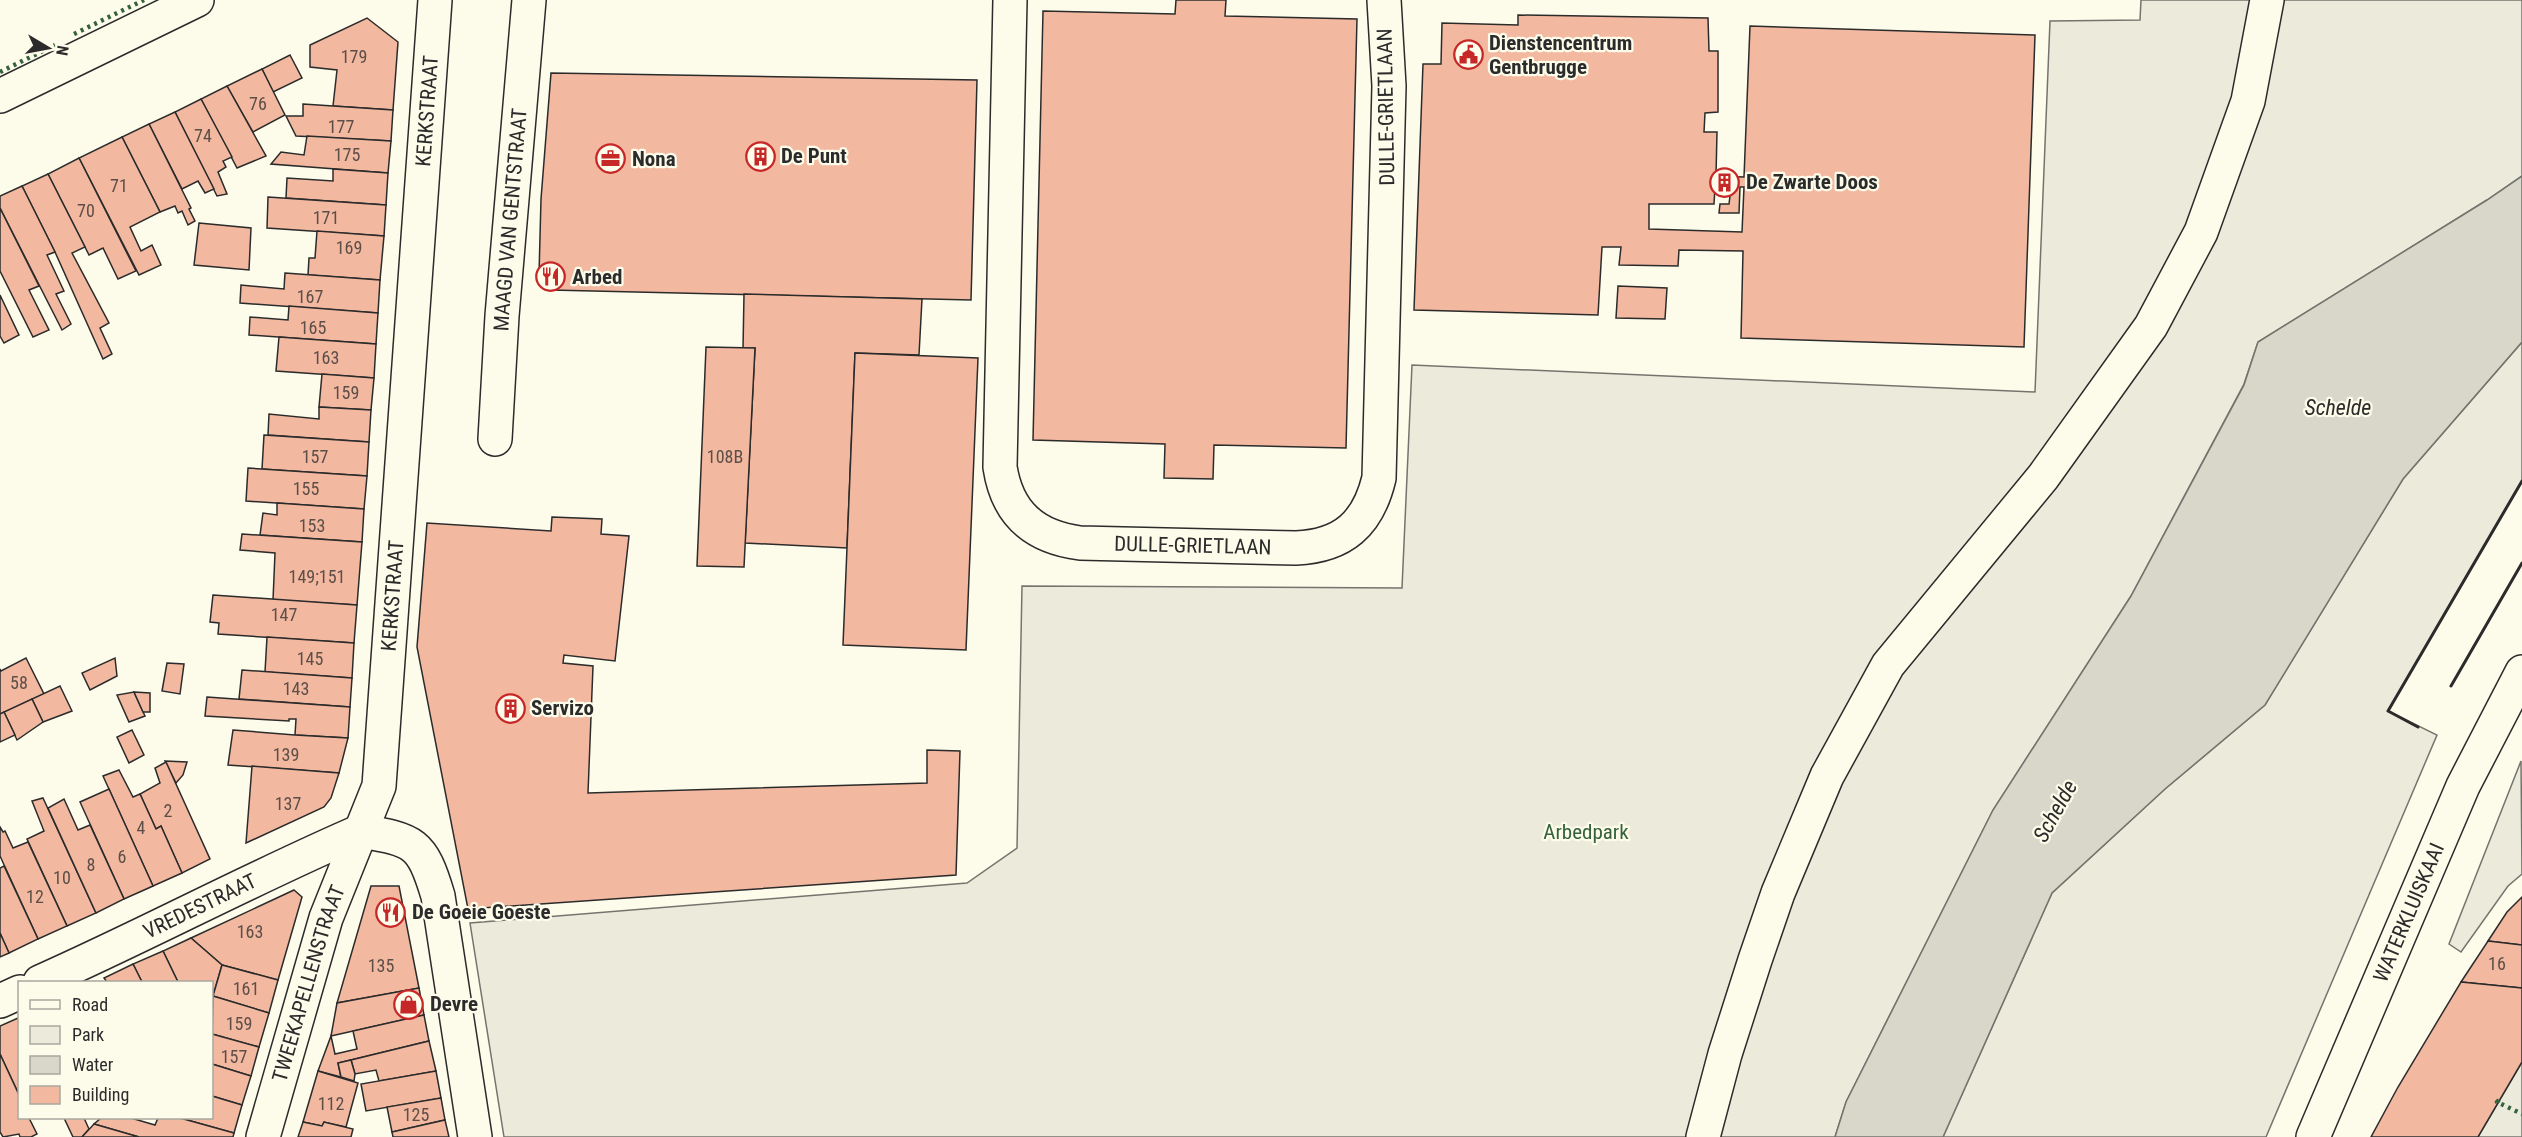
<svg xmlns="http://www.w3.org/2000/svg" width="2522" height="1137" viewBox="0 0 2522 1137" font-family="'Roboto Condensed',sans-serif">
<rect width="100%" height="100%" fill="#fdfbea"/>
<g fill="#ecebdb" stroke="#74746e" stroke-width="1.5">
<polygon points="2141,0 2522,0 2522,176 2487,200 2258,342 2244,384 2131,596 1993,810 1846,1102 1835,1137 504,1137 470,923 967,883 1017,848 1022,586 1402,588 1412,365 2035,392 2050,21 2140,20"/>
<polygon points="2522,342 2522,481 2388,711 2437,735 2266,1137 1943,1137 2052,893 2165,789 2265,705 2403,479"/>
<polygon points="2521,761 2522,874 2508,886 2461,952 2449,944"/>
<polygon points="2522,1062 2522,1137 2478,1137"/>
</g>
<polygon fill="#d8d7c9" stroke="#74746e" stroke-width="1.5" points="2522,176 2522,342 2403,479 2265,705 2165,789 2052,893 1943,1137 1835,1137 1846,1102 1993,810 2131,596 2244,385 2258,342 2487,200"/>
<g fill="#f2b8a0" stroke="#2b2b2b" stroke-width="1.5" fill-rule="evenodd">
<polygon points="1176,0 1226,0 1225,16 1357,19 1346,448 1214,445 1213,479 1164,478 1165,444 1033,440 1043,11 1175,14"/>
<path d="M1518 15 1708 18 1709 51H1718V112L1705 113 1704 132H1717L1716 176 1744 177 1750 26 2035 35 2024 347 1741 338 1743 251 1679 250 1678 266 1619 265 1621 247H1602L1598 315 1414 310 1423 64H1441L1442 23 1518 25ZM1715 187 1731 188 1729 204H1720L1719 213H1739L1740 187H1744L1742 232 1649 229V204H1714Z"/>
<polygon points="367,18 398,42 393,110 333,106 337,70 310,67 310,45"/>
<polygon points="290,55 302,78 273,92 262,69"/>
<polygon points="262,69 285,115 253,132 227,86"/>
<polygon points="551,73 977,80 971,300 550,290 540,279 539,275 541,199"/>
<polygon points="227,86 266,156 237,168 201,99"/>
<polygon points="201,99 232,157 223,161 226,167 218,172 227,194 217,196 175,112"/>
<polygon points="303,104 393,110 391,141 296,136 286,116 303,116"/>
<polygon points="175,112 214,189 205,193 198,181 182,189 149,124"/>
<polygon points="149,124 191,208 189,209 195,221 188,225 182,211 178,213 175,206 160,212 122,137"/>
<polygon points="307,136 391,141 388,173 271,164 281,152 304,155"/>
<polygon points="122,137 160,212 130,227 141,251 152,245 161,265 139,275 79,158"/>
<polygon points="79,158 136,271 118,279 103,248 89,255 48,174"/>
<polygon points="333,169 388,173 386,205 286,198 287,178 333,181"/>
<polygon points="48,174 85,247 72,253 109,323 100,328 112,354 103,359 55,252 22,186"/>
<polygon points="22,186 55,252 47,255 64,291 56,294 71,324 62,330 0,208 0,196"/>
<polygon points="268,197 386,205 384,236 267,228"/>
<polygon points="0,208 39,286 29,290 49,330 33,337 0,271"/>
<polygon points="199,223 251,228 249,270 194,265"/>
<polygon points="317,231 384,236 380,280 308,275 309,258 315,258"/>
<polygon points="285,273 380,280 378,313 240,303 241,285 284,289"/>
<polygon points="1618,286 1667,288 1665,319 1616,318"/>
<polygon points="744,294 922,299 919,355 855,353 847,548 745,543 755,348 743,349"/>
<polygon points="0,295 19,335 4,343 0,336"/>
<polygon points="289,306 378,313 376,344 249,335 250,317 288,320"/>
<polygon points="279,337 376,344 374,378 276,371"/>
<polygon points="706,347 755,348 744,567 697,566"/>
<polygon points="855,353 978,358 966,650 843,645"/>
<polygon points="322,374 374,378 371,410 319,407"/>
<polygon points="319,407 371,410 369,442 268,435 269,414 319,419"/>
<polygon points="264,435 369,442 367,476 262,469"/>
<polygon points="248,468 367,476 364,509 246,501"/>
<polygon points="277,503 364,509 362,542 260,535 263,513 277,515"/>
<polygon points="552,517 602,519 601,534 629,536 615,661 564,655 563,663 593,666 588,793 927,783 927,750 960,751 956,875 468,909 417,647 427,523 551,531"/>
<polygon points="242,534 362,542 357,605 273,600 275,553 240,550"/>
<polygon points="213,595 357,605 354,643 218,634 219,623 210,622"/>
<polygon points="267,637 354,643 352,678 265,672"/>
<polygon points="26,658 44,694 0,714 0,669 1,671"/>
<polygon points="115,658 117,676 90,690 82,673"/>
<polygon points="167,663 184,664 180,694 162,691"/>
<polygon points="242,670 352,678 350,707 239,699"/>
<polygon points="60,686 72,711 43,722 32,699"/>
<polygon points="134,692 145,716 129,722 117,695"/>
<polygon points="134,692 150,693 150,712 143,712"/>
<polygon points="207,697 350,707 348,738 295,735 296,719 289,719 289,721 205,716"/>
<polygon points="32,699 43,722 17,740 4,712"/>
<polygon points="4,712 15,735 0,742 0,714"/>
<polygon points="132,730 144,755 129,763 117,737"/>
<polygon points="233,730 295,735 348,738 339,773 228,765"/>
<polygon points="165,761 187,762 183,775 176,783"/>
<polygon points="166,762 210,859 182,873 161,826 156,829 140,794 160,783 155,768"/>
<polygon points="252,766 339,773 331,798 324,807 246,843"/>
<polygon points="119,770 133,797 140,794 156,829 161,826 182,873 153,886 103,776"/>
<polygon points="109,789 153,886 124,899 80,802"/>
<polygon points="43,798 96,913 67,926 27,839 44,831 32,801"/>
<polygon points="64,799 78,830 90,825 124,899 96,913 48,808"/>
<polygon points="0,827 3,832 5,831 13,848 28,842 67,926 38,939 0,856"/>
<polygon points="4,866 38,939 9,953 0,933 0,868"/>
<polygon points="371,886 399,886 419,988 337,1003"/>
<polygon points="294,890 302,897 278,980 222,965 191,938"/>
<polygon points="2522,897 2522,945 2488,941 2507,912"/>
<polygon points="0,933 9,953 0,957"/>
<polygon points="191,938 222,965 213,996 212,982 178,982 163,951"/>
<polygon points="2488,941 2522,945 2522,988 2461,982"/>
<polygon points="163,951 178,982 142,982 133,964"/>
<polygon points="133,964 142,982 107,982 104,978"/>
<polygon points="222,965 278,980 269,1013 213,996"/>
<polygon points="2461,982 2522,988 2522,1062 2478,1137 2371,1137 2398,1087"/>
<polygon points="419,988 424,1015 331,1036 337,1003"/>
<polygon points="213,996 269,1013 259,1047 212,1034"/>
<polygon points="424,1015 429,1041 338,1063 341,1077 318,1071 331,1036 335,1054 357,1049 353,1031"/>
<polygon points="18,1018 20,1023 20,1097 0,1054 0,1026"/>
<polygon points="212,1034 259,1047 251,1076 212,1064"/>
<polygon points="429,1041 436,1071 379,1081 376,1070 355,1074 351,1060"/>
<polygon points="0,1054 20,1097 20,1118 29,1118 37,1134 31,1137 20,1137 19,1134 3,1137 0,1132"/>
<polygon points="351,1060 355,1074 354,1081 341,1077 338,1063"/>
<polygon points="212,1064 251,1076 242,1105 212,1096"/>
<polygon points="318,1071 358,1083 346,1127 324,1122 322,1126 303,1122"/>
<polygon points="436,1071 441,1098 366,1111 361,1084"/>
<polygon points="212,1096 242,1105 234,1133 180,1118 212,1118"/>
<polygon points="441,1098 445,1120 392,1132 387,1107"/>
<polygon points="64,1118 84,1118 89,1129 82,1137 73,1137"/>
<polygon points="101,1118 131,1118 155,1125 158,1118 180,1118 234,1133 233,1137 139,1137 94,1124"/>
<polygon points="445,1120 449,1137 393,1137 392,1132"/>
<polygon points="303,1122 322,1126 324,1122 353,1129 351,1137 298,1137"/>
<polygon points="94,1124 139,1137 82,1137"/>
</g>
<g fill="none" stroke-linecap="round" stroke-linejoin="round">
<defs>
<g id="street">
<path id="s1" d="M1010 0 1000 467C1007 513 1034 537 1080 543L1296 548C1343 546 1368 524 1379 478L1389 86 1384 0"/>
<path id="s2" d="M495 439 502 316 529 0"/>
<path d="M361 831C414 840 422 842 438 896L475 1137"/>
<path id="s3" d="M40 982C148 934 252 878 361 831"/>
<polyline points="0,1001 20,992"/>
<path id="s4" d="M263 1137 326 918 379 786 435 0"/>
<polyline points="1703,1137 1725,1054 1755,960 1778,893 1827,776 1888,665 2043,477 2151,326 2201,232 2248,101 2267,0"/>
</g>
<g id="secondary">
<polyline points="0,96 197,0"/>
<path id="s5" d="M2313 1137 2463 786 2522 672"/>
</g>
</defs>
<use href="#street" stroke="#2b2b2b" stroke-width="36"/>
<use href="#secondary" stroke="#2b2b2b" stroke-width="36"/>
<use href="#street" stroke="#fdfbea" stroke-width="33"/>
<use href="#secondary" stroke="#fdfbea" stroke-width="33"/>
<g stroke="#34623c" stroke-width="4.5" stroke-dasharray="3 4.5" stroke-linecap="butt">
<polyline points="74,34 144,0"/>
<polyline points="0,72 55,45"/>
<polyline points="2499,1100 2497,1102 2522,1114"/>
</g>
<g stroke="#2b2b2b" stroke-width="3">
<polyline points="2451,686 2522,563"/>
<polyline points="2418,727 2388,711 2522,481"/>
</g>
</g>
<defs>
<symbol id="civic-ring" viewBox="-11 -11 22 22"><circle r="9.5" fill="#fdfbea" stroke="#c62828" stroke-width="1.5"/><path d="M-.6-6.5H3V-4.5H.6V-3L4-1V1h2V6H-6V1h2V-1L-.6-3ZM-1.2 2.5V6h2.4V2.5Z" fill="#c62828"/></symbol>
<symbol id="building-ring" viewBox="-11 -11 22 22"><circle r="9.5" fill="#fdfbea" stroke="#c62828" stroke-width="1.5"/><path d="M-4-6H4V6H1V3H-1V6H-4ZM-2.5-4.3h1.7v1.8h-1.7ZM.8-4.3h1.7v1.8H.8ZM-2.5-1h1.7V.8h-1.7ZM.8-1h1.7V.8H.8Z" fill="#c62828"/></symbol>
<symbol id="office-ring" viewBox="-11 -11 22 22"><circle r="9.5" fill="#fdfbea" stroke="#c62828" stroke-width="1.5"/><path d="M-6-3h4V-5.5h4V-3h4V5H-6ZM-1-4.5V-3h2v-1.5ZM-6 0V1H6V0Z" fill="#c62828"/></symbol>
<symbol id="restaurant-ring" viewBox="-11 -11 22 22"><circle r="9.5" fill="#fdfbea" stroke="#c62828" stroke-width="1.5"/><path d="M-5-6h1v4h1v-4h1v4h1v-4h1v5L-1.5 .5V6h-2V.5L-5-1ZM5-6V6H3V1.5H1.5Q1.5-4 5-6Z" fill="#c62828"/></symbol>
<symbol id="shop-ring" viewBox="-11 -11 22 22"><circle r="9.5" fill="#fdfbea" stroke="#c62828" stroke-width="1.5"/><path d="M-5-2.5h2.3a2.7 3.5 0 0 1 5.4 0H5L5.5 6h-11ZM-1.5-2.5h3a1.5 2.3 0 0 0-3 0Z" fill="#c62828"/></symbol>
</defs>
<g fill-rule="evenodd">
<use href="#civic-ring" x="1452" y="38" width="33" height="33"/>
<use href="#building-ring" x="744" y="140" width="33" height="33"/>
<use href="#office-ring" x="594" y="142" width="33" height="33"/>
<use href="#building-ring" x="1708" y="166" width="33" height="33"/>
<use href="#restaurant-ring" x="534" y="260" width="33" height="33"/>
<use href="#building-ring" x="494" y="692" width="33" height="33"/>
<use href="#restaurant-ring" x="374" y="896" width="33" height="33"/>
<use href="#shop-ring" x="392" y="988" width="33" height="33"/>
</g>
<g text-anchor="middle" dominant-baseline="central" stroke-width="4.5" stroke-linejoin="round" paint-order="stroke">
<g font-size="18" fill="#5d4e48">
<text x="354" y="56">179</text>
<text x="258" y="103">76</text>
<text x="341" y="126">177</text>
<text x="203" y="135">74</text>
<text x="347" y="154">175</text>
<text x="119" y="185">71</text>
<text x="86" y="210">70</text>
<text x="326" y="217">171</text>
<text x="349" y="247">169</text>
<text x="310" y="296">167</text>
<text x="313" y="327">165</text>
<text x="326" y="357">163</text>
<text x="346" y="392">159</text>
<text x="315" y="456">157</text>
<text x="725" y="456">108B</text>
<text x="306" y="488">155</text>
<text x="312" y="525">153</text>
<text x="317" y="576">149;151</text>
<text x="284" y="614">147</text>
<text x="310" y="658">145</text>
<text x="19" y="682">58</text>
<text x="296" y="688">143</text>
<text x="286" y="754">139</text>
<text x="288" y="803">137</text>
<text x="168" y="810">2</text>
<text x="141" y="827">4</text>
<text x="122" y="856">6</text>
<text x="91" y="864">8</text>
<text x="62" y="877">10</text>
<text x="35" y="896">12</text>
<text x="250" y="931">163</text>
<text x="2497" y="963">16</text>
<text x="381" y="965">135</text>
<text x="246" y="988">161</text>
<text x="239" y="1023">159</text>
<text x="234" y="1056">157</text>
<text x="331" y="1103">112</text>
<text x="416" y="1114">125</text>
</g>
<g font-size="21" font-weight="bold" fill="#2b2b2b" stroke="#fdfbea" text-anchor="start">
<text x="1489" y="43">Dienstencentrum<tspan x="1489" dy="24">Gentbrugge</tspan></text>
<text x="781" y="156">De Punt</text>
<text x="632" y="159">Nona</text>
<text x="1746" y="182">De Zwarte Doos</text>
<text x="572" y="277">Arbed</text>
<text x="531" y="708">Servizo</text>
<text x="412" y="912">De Goeie Goeste</text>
<text x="430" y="1004">Devre</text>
</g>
<g font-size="21" fill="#2b2b2b" stroke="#fdfbea">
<text transform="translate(1386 107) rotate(-91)">DULLE-GRIETLAAN</text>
<text stroke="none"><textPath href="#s4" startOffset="1047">KERKSTRAAT</textPath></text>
<text stroke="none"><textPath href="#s2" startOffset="220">MAAGD VAN GENTSTRAAT</textPath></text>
<text stroke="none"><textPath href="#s1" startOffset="700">DULLE-GRIETLAAN</textPath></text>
<text stroke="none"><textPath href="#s4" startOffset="561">KERKSTRAAT</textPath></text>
<text stroke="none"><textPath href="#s3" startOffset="177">VREDESTRAAT</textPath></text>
<text stroke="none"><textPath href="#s5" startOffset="244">WATERKLUISKAAI</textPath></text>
<text stroke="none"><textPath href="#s4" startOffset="160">TWEEKAPELLENSTRAAT</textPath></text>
</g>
<g font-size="21" fill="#34623c" stroke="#fdfbea">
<text x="1586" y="832">Arbedpark</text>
</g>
<g font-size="22" font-style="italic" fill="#2b2b2b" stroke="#fdfbea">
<text x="2338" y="407">Schelde</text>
<text transform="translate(2055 811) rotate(-61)">Schelde</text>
</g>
</g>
<rect x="18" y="981" width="195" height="138" fill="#fdfbea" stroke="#a9a89e" stroke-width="1.5"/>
<rect x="30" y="1000" width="30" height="9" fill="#fdfbea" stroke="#a9a89e" stroke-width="1.5"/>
<text x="72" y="1011" font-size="18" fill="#2b2b2b">Road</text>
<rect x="30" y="1026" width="30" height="18" fill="#ecebdb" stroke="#a9a89e" stroke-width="1.5"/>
<text x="72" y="1041" font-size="18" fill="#2b2b2b">Park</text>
<rect x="30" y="1056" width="30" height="18" fill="#d8d7c9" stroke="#a9a89e" stroke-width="1.5"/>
<text x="72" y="1071" font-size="18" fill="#2b2b2b">Water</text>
<rect x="30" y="1086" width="30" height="18" fill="#f2b8a0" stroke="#a9a89e" stroke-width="1.5"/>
<text x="72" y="1101" font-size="18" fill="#2b2b2b">Building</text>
<g transform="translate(48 48) rotate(100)" stroke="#fdfbea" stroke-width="4.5" paint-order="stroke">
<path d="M0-4.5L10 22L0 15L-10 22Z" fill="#2b2b2b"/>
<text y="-9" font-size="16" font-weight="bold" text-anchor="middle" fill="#2b2b2b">N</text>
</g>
</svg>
